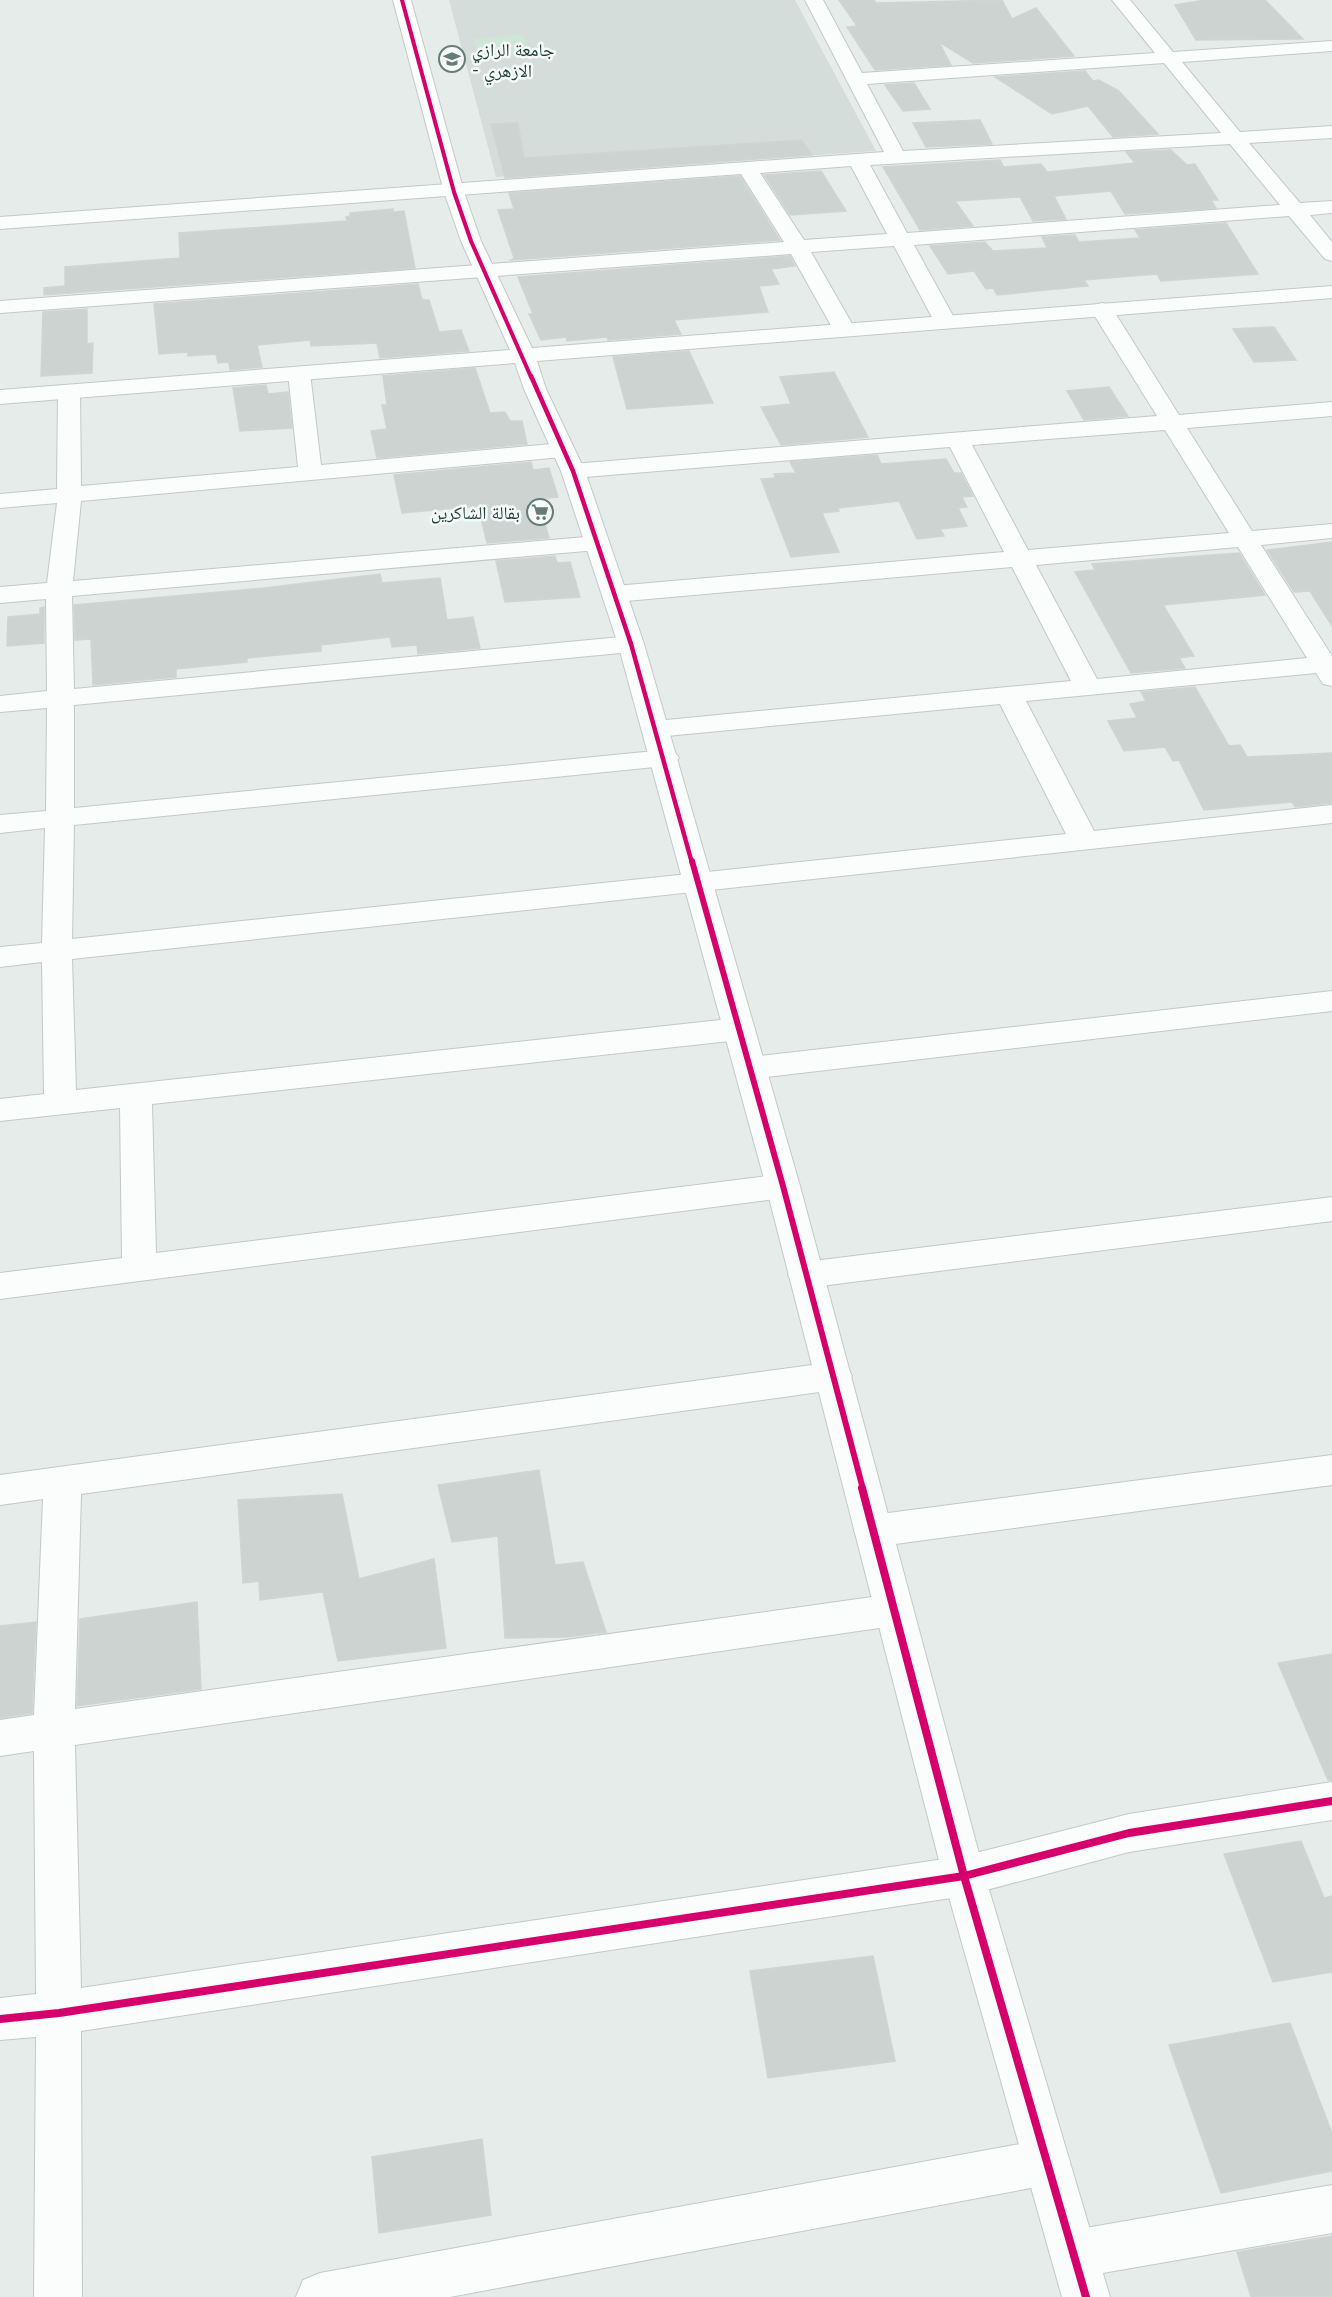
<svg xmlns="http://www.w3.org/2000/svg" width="1332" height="2297" viewBox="0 0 1332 2297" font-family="Quicksand,'Noto Naskh Arabic',sans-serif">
<rect width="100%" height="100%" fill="#e6ece9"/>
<polygon fill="#d4ddd9" points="449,0 795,0 876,151 496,177"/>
<polygon fill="#cfe5d7" points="523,34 531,54 480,58 474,39"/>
<g fill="#cdd3d1" stroke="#cfd5d2" stroke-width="1.5">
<polygon points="839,0 874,0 876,3 1002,0 1012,19 1036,8 1074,56 973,63 939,42 951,65 875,70 847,27 857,26"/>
<polygon points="1205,0 1265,0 1303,39 1196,40 1175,5"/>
<polygon points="1085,71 1093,81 1099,80 1119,91 1158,134 1113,137 1088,106 1052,114 995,77"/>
<polygon points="914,83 930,109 903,111 885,85"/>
<polygon points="980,120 992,144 926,147 913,123"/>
<polygon points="518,123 524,158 802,140 812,155 505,178 491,124"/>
<polygon points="1171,150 1187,165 1195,164 1218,200 1211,200 1216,208 1125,214 1111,191 1054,196 1066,219 1033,221 1020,197 955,201 973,226 920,230 883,167 1000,160 1004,167 1041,164 1047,172 1135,163 1126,152"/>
<polygon points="821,171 846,211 790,215 764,175"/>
<polygon points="740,176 780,240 511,260 514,258 498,210 514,209 509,193"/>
<polygon points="393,209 393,212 404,211 415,268 44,295 44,288 65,286 65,267 180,258 179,233 347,221 346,217 350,216 350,213"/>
<polygon points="1226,223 1258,274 1161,281 1157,274 1084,280 1088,286 997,295 993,288 986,289 974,271 948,274 930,246 985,242 993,251 1047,248 1042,237 1075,235 1079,242 1140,238 1135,230"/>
<polygon points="790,256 795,266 771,269 779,284 759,286 768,312 674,320 681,334 608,340 607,337 567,341 566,337 541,340 529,314 533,314 518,277"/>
<polygon points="418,284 422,300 429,300 439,332 461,330 469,351 380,358 377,343 311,346 310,340 257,345 262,367 230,370 229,362 218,363 216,354 188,356 188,352 159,354 154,304"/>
<polygon points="87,309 87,344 93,343 92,373 41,376 43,312"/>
<polygon points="1274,327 1296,360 1254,362 1233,329"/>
<polygon points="689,351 713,403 627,409 613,357"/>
<polygon points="475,368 490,413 505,412 510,421 522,421 527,444 377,458 371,431 387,429 382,405 387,405 383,376"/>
<polygon points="834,372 868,437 781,445 761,407 791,404 780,377"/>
<polygon points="266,385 268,394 288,392 292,428 240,431 233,388"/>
<polygon points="1109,387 1128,416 1084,420 1067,391"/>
<polygon points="877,455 881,464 946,459 954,473 961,473 973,496 962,497 967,507 958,508 967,526 940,529 944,536 917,539 899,501 838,508 839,511 822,513 839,552 791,557 761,479 775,478 774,474 796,473 790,462"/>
<polygon points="531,462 533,470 549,468 558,497 538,499 549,538 487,543 478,506 402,513 394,475"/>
<polygon points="1332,542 1332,626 1310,591 1294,592 1267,550"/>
<polygon points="1239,553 1265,595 1163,605 1194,656 1179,658 1185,668 1131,673 1075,572 1095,570 1092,564"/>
<polygon points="555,556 557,563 570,562 580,597 505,602 496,561"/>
<polygon points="380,574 382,583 440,578 447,620 473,617 480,648 418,654 417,645 392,647 390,637 321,645 321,651 247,658 247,662 176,669 176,677 93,685 91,639 75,640 74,605 264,588"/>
<polygon points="44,607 44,643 7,646 8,617 40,614 40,608"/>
<polygon points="1195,687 1229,746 1240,745 1247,757 1332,753 1332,803 1295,807 1292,802 1204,810 1179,760 1173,761 1165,747 1124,751 1108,721 1137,718 1130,704 1146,701 1141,692"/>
<polygon points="539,1470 555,1565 583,1562 606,1632 568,1637 505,1638 498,1536 452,1542 438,1485"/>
<polygon points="342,1494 359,1579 434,1559 446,1648 338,1661 323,1592 260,1600 259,1581 243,1583 238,1500"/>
<polygon points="197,1602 201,1689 77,1706 80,1619"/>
<polygon points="36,1622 32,1713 0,1718 0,1626"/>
<polygon points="1332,1654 1332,1780 1328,1780 1278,1663"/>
<polygon points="1301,1841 1324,1898 1332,1896 1332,1972 1273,1982 1224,1854"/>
<polygon points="873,1956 895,2061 768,2078 750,1971"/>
<polygon points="1290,2023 1332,2133 1332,2171 1221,2193 1169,2045"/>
<polygon points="482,2139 491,2215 379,2233 372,2157"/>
<polygon points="1332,2236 1332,2297 1251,2297 1237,2252"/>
</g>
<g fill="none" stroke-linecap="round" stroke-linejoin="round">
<defs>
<g id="minor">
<path d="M805 0H823L862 73 1155 53 1112 0H1130L1173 52 1332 41V51L1182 62 1240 132 1332 126V138L1249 143 1300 203 1332 201V213L1310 215 1332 242V261L1325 259 1289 216 914 245 957 323 954 328H938L935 323 894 246 811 252 855 329 852 334H836L833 329 791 254 0 313V301L784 242 741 174 0 229V217L884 152ZM1164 63 1221 133 903 151 867 84ZM1230 144 1280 205 907 233 870 165ZM851 166 887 234 804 240 760 173Z"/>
<path d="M1102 303 1110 305 1179 415 1332 402V416L1187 428 1252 531 1332 524V538L1261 545 1332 656V686L1323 684 1316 673 1026 701 1094 831 1332 805V823L72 959 76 1090 739 1018 750 1022 755 1029 750 1036 739 1040 152 1104 156 1253 783 1174 795 1177 800 1186 795 1195 783 1198 0 1299V1273L122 1258 120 1108 0 1121V1099L44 1094 42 962 0 967V947L42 943 45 828 0 833V815L46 811 47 708 0 712V696L47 691 46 599 0 603V587L47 583 57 503 0 508V494L57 489 58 392 61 387H77L80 392 81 486 298 467 288 373 291 368H307L310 373 321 465 562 443 570 445 574 450 570 455 562 457 81 501 73 581 597 536 606 538 609 543 606 548 597 550 72 596 74 689 631 636 640 638 644 644 640 650 631 652 74 705V808L665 750 675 752 679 758 675 764 665 766 74 825 72 939 1066 834 1000 704 656 737 646 735 642 729 646 723 656 721 1071 681 1012 567 615 602 606 599 602 594 606 589 615 586 1004 552 950 447 573 478 565 476 561 471 565 466 573 464 1157 416 1091 310 1094 305ZM1165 430 1229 533 1028 550 972 445ZM1238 547 1307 658 1097 679 1036 565Z"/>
<polygon points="1332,991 1332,1011 750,1079 739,1076 734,1068 739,1060 750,1057"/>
<polygon points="1332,1197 1332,1221 805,1288 793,1284 788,1275 793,1266 805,1262"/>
<polygon points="834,1362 847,1366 852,1376 847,1386 834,1390 81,1494 75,1709 893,1594 907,1598 913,1610 907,1622 893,1626 75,1745 81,1988 964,1856 1129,1814 1332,1782 1332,1820 1129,1852 964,1896 81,2031 82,2297 34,2297 36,2037 0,2040 0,1998 36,1994 34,1751 0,1756 0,1720 34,1715 43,1499 0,1505 0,1475"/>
<polygon points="1332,1455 1332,1485 873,1547 860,1542 854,1531 860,1520 873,1515"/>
<polygon points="1047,2139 1064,2145 1070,2162 1064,2179 1047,2185 450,2297 296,2297 303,2280 320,2273"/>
<polygon points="1332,2185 1332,2233 1074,2278 1057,2271 1050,2254 1057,2237 1074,2230"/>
</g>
<polygon id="tertiary" points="393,0 411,0 464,192 481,241 532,348 1332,286 1332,298 537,361 546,389 585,471 644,644 800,1186 985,1876 1110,2297 1062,2297 943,1876 766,1186 618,644 561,471 524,389 515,363 0,404 0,390 510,350 461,241 444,192"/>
</defs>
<use href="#minor" stroke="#c3c9c6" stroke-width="2"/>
<use href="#tertiary" stroke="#c3c9c6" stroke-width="2"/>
<use href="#minor" fill="#fbfcfc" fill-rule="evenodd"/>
<use href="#tertiary" fill="#fbfcfc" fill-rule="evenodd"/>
<defs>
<polyline id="cycleway-far3" points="402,0 454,192 471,241 531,377"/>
<polyline id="cycleway-far2" points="531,376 573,471 631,644 692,863"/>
<polyline id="cycleway-far1" points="692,861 783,1186 863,1489"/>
<g id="cycleway">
<polyline points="862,1488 964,1876 1086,2297"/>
<polyline points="0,2019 59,2013 964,1876 1129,1833 1332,1801"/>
</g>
</defs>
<use href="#cycleway-far3" stroke="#f5faf8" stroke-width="6"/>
<use href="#cycleway-far2" stroke="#f5faf8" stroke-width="8"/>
<use href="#cycleway-far1" stroke="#f5faf8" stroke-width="10"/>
<use href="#cycleway" stroke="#f5faf8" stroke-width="11"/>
<use href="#cycleway-far3" stroke="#d6006c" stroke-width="4"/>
<use href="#cycleway-far2" stroke="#d6006c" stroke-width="4.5"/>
<use href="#cycleway-far1" stroke="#d6006c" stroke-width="6"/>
<use href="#cycleway" stroke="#d6006c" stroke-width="8"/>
</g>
<defs>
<symbol id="university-ring" viewBox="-11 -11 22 22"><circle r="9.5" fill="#f5faf8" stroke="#677c77" stroke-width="1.5"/><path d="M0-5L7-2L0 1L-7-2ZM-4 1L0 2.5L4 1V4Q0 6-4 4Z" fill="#677c77"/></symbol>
<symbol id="supermarket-ring" viewBox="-11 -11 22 22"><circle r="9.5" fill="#f5faf8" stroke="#677c77" stroke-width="1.5"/><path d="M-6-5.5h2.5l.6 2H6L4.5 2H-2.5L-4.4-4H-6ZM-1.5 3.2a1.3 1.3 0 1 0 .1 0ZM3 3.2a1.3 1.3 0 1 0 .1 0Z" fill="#677c77"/></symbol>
</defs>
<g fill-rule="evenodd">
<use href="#university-ring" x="437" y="44" width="30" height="30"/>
<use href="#supermarket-ring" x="525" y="497" width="30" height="30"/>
</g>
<g text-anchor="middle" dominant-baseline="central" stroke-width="5" stroke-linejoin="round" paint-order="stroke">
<g font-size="18" fill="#22403a" stroke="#f5faf8" text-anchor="start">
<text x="472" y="49">جامعة الرازي<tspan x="472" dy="21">- الازهري</tspan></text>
<text x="520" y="512" text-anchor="end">بقالة الشاكرين</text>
</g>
</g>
</svg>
